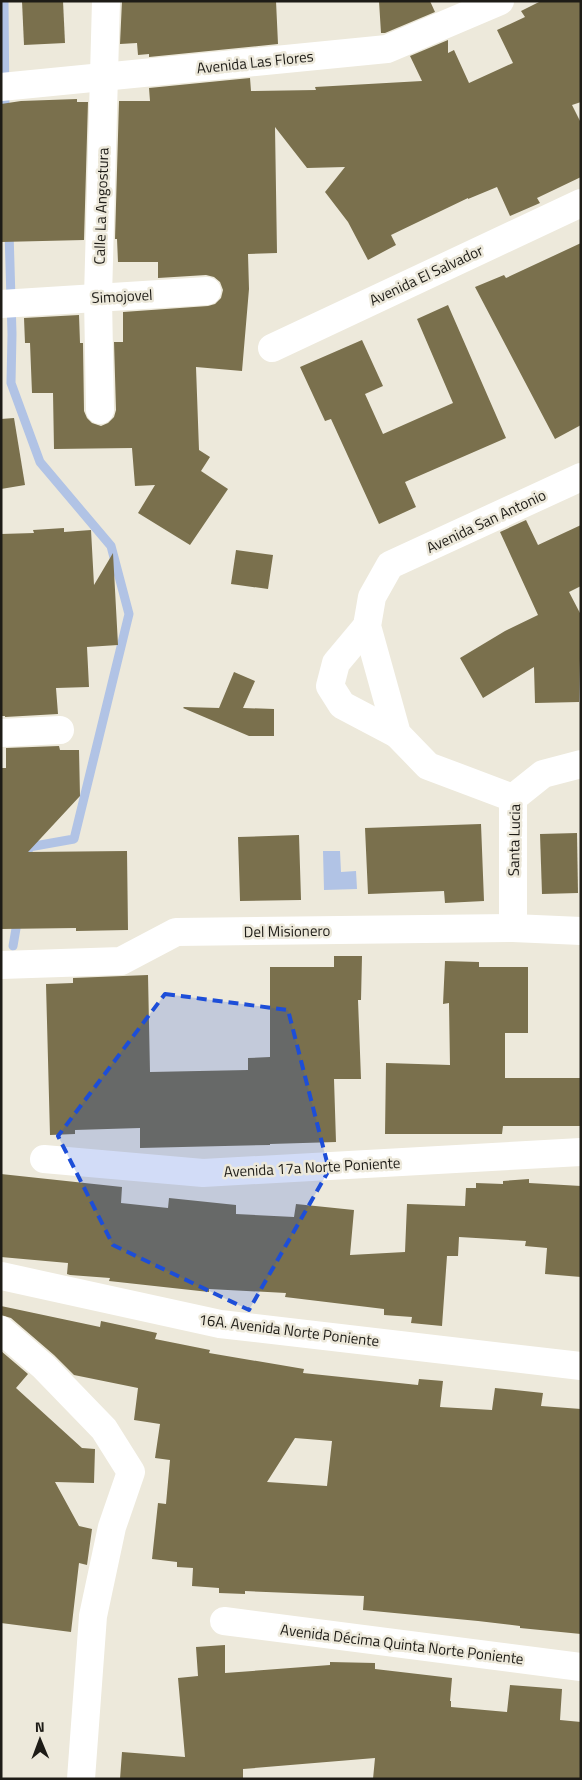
<svg xmlns="http://www.w3.org/2000/svg" width="582" height="1780" viewBox="0 0 582 1780" font-family="'Titillium Web',sans-serif">
<rect width="100%" height="100%" fill="#ede9db"/>
<polygon fill="#b1c3e5" points="323,851 340,851 341,872 356,871 357,889 324,890"/>
<g fill="none" stroke-linecap="round" stroke-linejoin="round">
<g stroke="#b1c3e5" stroke-width="9">
<polyline points="4,1 5,113"/>
<polyline points="9,231 12,334 11,383 40,462 111,546 129,614 74,839 29,847 28,852"/>
<polyline points="13,946 18,917"/>
</g>
</g>
<g fill="#7a704d" fill-rule="evenodd">
<polygon points="22,1 63,1 65,43 24,45"/>
<polygon points="122,1 276,1 278,44 149,57 149,54 138,55 137,43 120,44"/>
<polygon points="379,1 430,1 435,12 385,33 381,33"/>
<polygon points="541,1 581,1 581,102 572,105 581,123 581,177 537,198 540,203 510,216 497,187 468,199 468,198 391,235 396,245 368,260 348,222 325,192 345,167 307,168 275,127 277,253 248,254 249,289 242,371 196,367 199,450 210,457 201,471 228,489 190,545 138,513 155,485 135,486 132,448 54,449 53,393 32,393 30,343 25,343 24,318 79,315 80,343 83,343 84,411 87,418 92,423 101,426 108,423 114,417 116,410 114,342 123,342 123,312 208,306 215,304 221,298 223,290 220,282 214,277 206,275 158,278 158,262 118,262 117,239 115,239 119,101 150,101 149,88 250,78 251,91 316,90 315,87 422,81 410,56 448,40 448,53 454,50 469,83 513,63 497,30 525,17 521,11"/>
<polygon points="77,99 77,102 88,102 84,240 1,242 1,104 21,101"/>
<polygon points="581,243 581,425 555,439 475,287 504,275 506,278"/>
<polygon points="448,305 506,438 405,482 416,507 379,524 331,419 325,421 300,367 362,340 383,386 365,394 383,434 453,403 417,319"/>
<polygon points="14,418 25,485 1,489 1,419"/>
<polygon points="526,520 538,545 581,525 581,586 569,592 581,615 579,702 535,703 534,667 483,698 460,658 505,631 538,615 500,532"/>
<polygon points="64,528 64,532 91,530 94,585 113,553 118,645 87,647 89,687 56,688 58,714 5,717 5,716 1,716 1,534 34,533 33,530"/>
<polygon points="236,550 273,555 268,589 231,584"/>
<polygon points="234,672 255,681 243,708 274,709 274,736 249,736 183,708 184,707 219,708"/>
<polygon points="59,746 60,750 79,750 80,796 28,852 127,851 128,930 76,931 76,928 1,929 1,768 6,768 6,748"/>
<polygon points="481,824 484,901 445,903 444,891 368,894 365,828"/>
<polygon points="577,833 578,893 542,894 540,834"/>
<polygon points="299,835 301,900 240,901 238,837"/>
<polygon points="334,956 362,956 361,1000 358,1000 361,1079 334,1079 336,1142 270,1144 270,1145 140,1148 140,1128 75,1130 75,1134 50,1135 46,984 73,983 73,978 148,975 150,1072 248,1070 248,1058 270,1057 270,967 334,967"/>
<polygon points="445,961 479,962 479,967 528,967 528,1033 505,1033 505,1078 581,1078 581,1126 503,1126 502,1134 385,1134 386,1063 450,1065 449,1003 443,1004"/>
<polygon points="1,1174 122,1187 121,1203 168,1208 169,1198 236,1205 236,1214 294,1217 296,1204 354,1210 350,1255 405,1252 407,1204 465,1206 466,1188 476,1188 476,1183 503,1184 503,1181 529,1179 529,1183 581,1186 581,1277 545,1274 547,1248 525,1246 526,1241 459,1237 458,1256 447,1256 442,1326 411,1323 412,1317 384,1315 384,1309 285,1297 286,1293 209,1289 209,1292 109,1281 110,1278 70,1275 67,1274 68,1263 1,1257"/>
<path d="M1 1306 100 1327 101 1321 157 1333 155 1339 210 1350 209 1353 304 1369 303 1373 418 1385 419 1379 443 1381 440 1407 492 1410 495 1388 543 1393 541 1406 581 1409V1634L520 1628V1626L478 1621 363 1610 364 1596 245 1591V1594L219 1593V1588L192 1586 193 1568 177 1567V1562L152 1559 158 1503 166 1504 170 1460 155 1458 160 1424 134 1420 138 1388 74 1375 54 1355 11 1318 1 1315ZM295 1438 332 1441 327 1486 267 1482Z"/>
<polygon points="1,1351 28,1374 16,1388 82,1448 95,1449 94,1483 55,1482 79,1526 92,1529 87,1565 79,1563 71,1632 1,1623"/>
<polygon points="225,1645 225,1673 330,1665 330,1662 375,1663 375,1669 452,1678 450,1701 451,1701 451,1707 507,1712 510,1685 562,1689 560,1720 581,1722 581,1779 373,1779 375,1758 243,1769 243,1779 120,1779 122,1752 185,1757 178,1678 198,1676 196,1647"/>
</g>
<g fill="none" stroke-linecap="round" stroke-linejoin="round">
<g stroke="#fff" stroke-width="28">
<polyline points="1,87 387,49 500,1"/>
<polyline points="1,304 207,291"/>
<polyline points="272,348 581,203"/>
<polyline points="100,410 98,297 106,1"/>
<polyline points="367,626 336,663 330,686 342,705 397,734"/>
<polyline points="1,733 60,730"/>
<polyline points="513,798 428,766 397,734 367,626 372,597 390,565 581,477"/>
<polyline points="513,798 513,928"/>
<polyline points="513,798 543,774 581,764"/>
<polyline points="1,965 121,961 176,932 513,928 581,931"/>
<polyline points="44,1159 203,1173 581,1152"/>
<polyline points="1,1276 220,1324 581,1366"/>
<polyline points="1,1330 44,1367 104,1429 131,1472 112,1527 93,1616 81,1779"/>
<polyline points="224,1621 581,1667"/>
</g>
</g>
<path fill="#1d4ed8" fill-opacity="0.2" stroke="#1d4ed8" stroke-width="4" stroke-dasharray="10 6" stroke-linejoin="round" d="M165 994 288 1010 329 1170 249 1310 113 1245 58 1136Z"/>
<g text-anchor="middle" dominant-baseline="central" stroke-width="5" stroke-linejoin="round" paint-order="stroke">
<g font-size="15" fill="#1e1c17" stroke="#ede9db">
<text transform="translate(255 62) rotate(-6)">Avenida Las Flores</text>
<text transform="translate(101 206) rotate(-88)">Calle La Angostura</text>
<text transform="translate(426 275) rotate(-25)">Avenida El Salvador</text>
<text transform="translate(122 296) rotate(-3)">Simojovel</text>
<text transform="translate(486 521) rotate(-25)">Avenida San Antonio</text>
<text transform="translate(514 840) rotate(-89)">Santa Lucia</text>
<text transform="translate(287 931) rotate(-1)">Del Misionero</text>
<text transform="translate(312 1167) rotate(-3)">Avenida 17a Norte Poniente</text>
<text transform="translate(289 1330) rotate(7)">16A. Avenida Norte Poniente</text>
<text transform="translate(402 1644) rotate(7)">Avenida Décima Quinta Norte Poniente</text>
</g>
</g>
<rect width="582" height="1780" fill="none" stroke="#1e1c17" stroke-width="5"/>
<g transform="translate(40 1740) rotate(359)" stroke="#ede9db" stroke-width="4" paint-order="stroke">
<path d="M0-4L9 19L0 12L-9 19Z" fill="#1e1c17"/>
<text y="-8" font-size="14" font-weight="bold" text-anchor="middle" fill="#1e1c17">N</text>
</g>
</svg>
